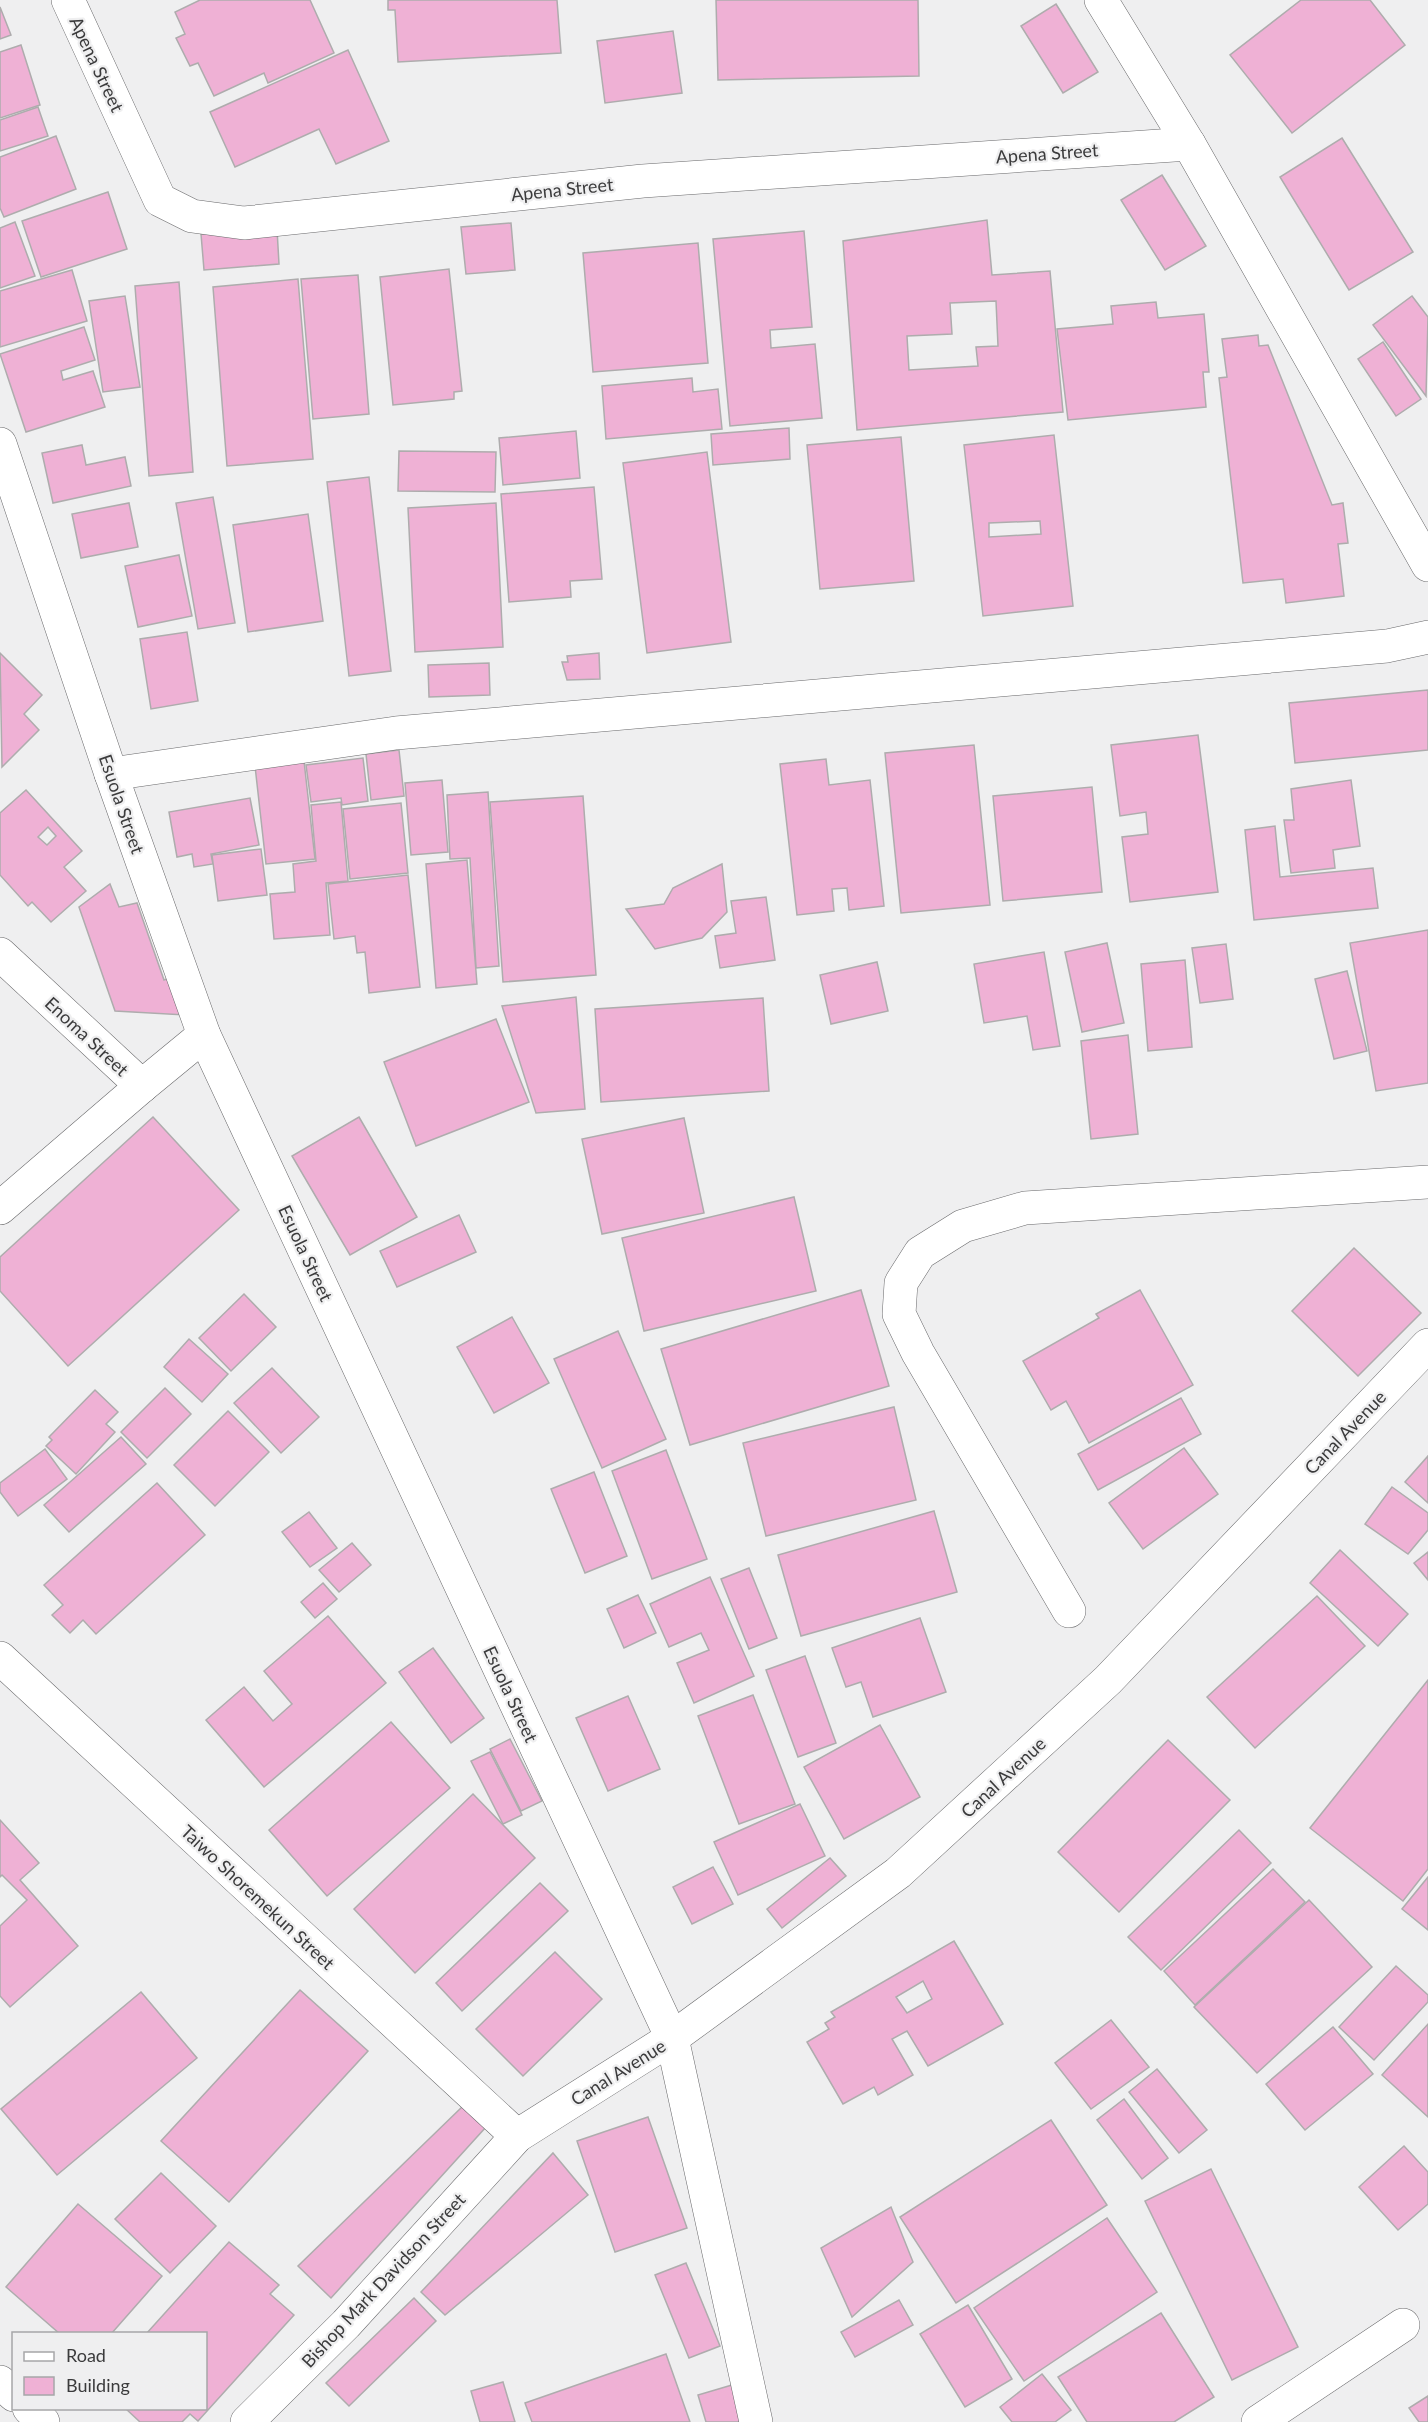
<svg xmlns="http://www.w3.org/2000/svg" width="1428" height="2422" viewBox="0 0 1428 2422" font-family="Lato,sans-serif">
<rect width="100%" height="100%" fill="#efeff0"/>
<g fill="#efb1d5" stroke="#aeacad" stroke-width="1.5" fill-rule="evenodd">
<polygon points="200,0 310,0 334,53 268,83 264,73 214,96 198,63 190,66 176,38 185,34 175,12"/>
<polygon points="388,0 557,0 561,53 398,62 395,10 388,10"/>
<polygon points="716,0 918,0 919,76 718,80"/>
<polygon points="1301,0 1370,0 1405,45 1292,133 1230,55"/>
<polygon points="1056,4 1098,72 1063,93 1021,26"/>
<polygon points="0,7 11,35 0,39"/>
<polygon points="673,31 682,93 605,103 597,41"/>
<polygon points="21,45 40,105 0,118 0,52"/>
<polygon points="348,50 389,141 336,164 319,129 235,167 210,112"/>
<polygon points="38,107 48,136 0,151 0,120"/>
<polygon points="56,136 76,189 4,217 0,208 0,157"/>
<polygon points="1342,138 1413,252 1349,290 1280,177"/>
<polygon points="1162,175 1206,246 1165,270 1121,200"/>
<polygon points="108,192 127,249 41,277 22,221"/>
<path d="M987 220 992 275 1050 271 1063 412 857 430 843 241ZM996 301 998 346 976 347 978 366 909 370 907 336 952 334 950 303Z"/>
<polygon points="15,222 35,276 0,288 0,228"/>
<polygon points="511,223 515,270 466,274 461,227"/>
<polygon points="277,229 279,264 204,270 201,234"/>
<polygon points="804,231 812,327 770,330 771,348 815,344 822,418 730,426 713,239"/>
<polygon points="698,243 708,363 593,372 583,253"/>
<polygon points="449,269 462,391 454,392 454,399 393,405 380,277"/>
<polygon points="72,270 87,321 0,347 0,291"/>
<polygon points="358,275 369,414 313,419 301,279"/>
<polygon points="298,279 313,459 227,466 213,287"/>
<polygon points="179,282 193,472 149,476 135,286"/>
<polygon points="125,296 140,387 103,392 89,301"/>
<polygon points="1412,296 1428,317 1426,396 1373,325"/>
<polygon points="1156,302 1158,318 1204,314 1209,372 1203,372 1206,407 1068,420 1057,329 1113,324 1111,306"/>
<polygon points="84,327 95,360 61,371 63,380 93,371 105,407 26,432 0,354"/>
<polygon points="1258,335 1259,346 1268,345 1332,505 1343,503 1348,543 1338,544 1344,596 1286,603 1283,579 1243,583 1219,378 1227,377 1222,339"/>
<polygon points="1383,342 1421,399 1396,416 1358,359"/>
<polygon points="692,378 693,392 718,389 722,429 606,439 602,386"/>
<polygon points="789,428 790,459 713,465 711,434"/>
<polygon points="576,431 580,478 503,485 499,438"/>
<path d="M1054 435 1073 606 983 616 964 445ZM1040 521 1041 534 989 537V523Z"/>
<polygon points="901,437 914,581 820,589 807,445"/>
<polygon points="82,445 86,465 125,457 131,486 53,503 42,453"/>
<polygon points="399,451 496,452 495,492 398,491"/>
<polygon points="707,452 731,642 647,653 623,463"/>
<polygon points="369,477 391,671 349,676 327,482"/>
<polygon points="594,487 602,579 570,581 571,597 509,602 501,494"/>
<polygon points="213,497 235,623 198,629 176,503"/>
<polygon points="129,503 138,547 81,558 72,514"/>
<polygon points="496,503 503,647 415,652 408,508"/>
<polygon points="308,514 323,621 248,632 233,525"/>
<polygon points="179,555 192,616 138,627 125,566"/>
<polygon points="187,632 198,701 151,709 140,639"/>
<polygon points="0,653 42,695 24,714 39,730 2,767"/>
<polygon points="599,653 600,679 567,680 562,662 568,662 567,656"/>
<polygon points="489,663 490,695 429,697 428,665"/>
<polygon points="1428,690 1428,750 1295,763 1289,703"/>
<polygon points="1198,735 1218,892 1130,902 1122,837 1148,834 1146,812 1120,816 1111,745"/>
<polygon points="974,745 990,905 901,913 885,753"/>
<polygon points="399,750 404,796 371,800 366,754"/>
<polygon points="363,758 368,801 342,805 341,798 311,802 306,765"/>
<polygon points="826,759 829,785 870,780 884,906 849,910 847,888 832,889 834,911 797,915 780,764"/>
<polygon points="304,761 315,859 266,864 255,766"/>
<polygon points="442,780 448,852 411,855 405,783"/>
<polygon points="1351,780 1360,846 1333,850 1335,868 1291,873 1284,820 1294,820 1291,789"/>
<polygon points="1092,787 1102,892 1003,901 993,796"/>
<path d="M26 790 82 851 64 867 86 891 51 922 32 902 28 906 0 875V813ZM48 827 56 836 47 845 38 837Z"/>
<polygon points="488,792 499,966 476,968 470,858 450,859 447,795"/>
<polygon points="583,796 596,975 503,982 490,802"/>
<polygon points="250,798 259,845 211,854 213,864 194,867 192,854 177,857 169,812"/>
<polygon points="341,802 348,881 326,883 330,935 274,939 270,894 295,892 293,864 316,861 311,805"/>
<polygon points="401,803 408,873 350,879 343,809"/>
<polygon points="1275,826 1280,877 1373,868 1378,908 1254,920 1245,830"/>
<polygon points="261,849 267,895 218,901 212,855"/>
<polygon points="467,860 477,984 436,988 426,864"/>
<polygon points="722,864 727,912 702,938 655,949 626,909 664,904 673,888"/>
<polygon points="408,875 420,987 369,993 365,952 357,953 355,936 334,939 328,884"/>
<polygon points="110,884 119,907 137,903 164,980 169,978 185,1015 115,1011 79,907"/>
<polygon points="766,897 775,960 720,968 715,936 736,933 731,901"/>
<polygon points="1428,930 1428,1083 1376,1091 1350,943"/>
<polygon points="1107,943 1124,1023 1082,1032 1065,952"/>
<polygon points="1226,944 1233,999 1200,1003 1192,948"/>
<polygon points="1044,952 1060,1046 1033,1050 1027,1016 984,1023 974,964"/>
<polygon points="1185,960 1192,1047 1148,1051 1141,964"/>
<polygon points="877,962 888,1011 831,1024 820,975"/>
<polygon points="1347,971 1367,1051 1334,1059 1315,979"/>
<polygon points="576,997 585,1109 536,1113 502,1006"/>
<polygon points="763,998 769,1091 601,1102 595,1009"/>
<polygon points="496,1019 529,1102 416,1146 384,1062"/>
<polygon points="1128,1035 1138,1134 1091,1139 1081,1041"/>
<polygon points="153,1117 239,1210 68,1366 0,1291 0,1257"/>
<polygon points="359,1117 417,1217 350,1255 292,1156"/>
<polygon points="684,1118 704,1213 602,1234 582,1139"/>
<polygon points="794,1197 816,1291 644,1331 622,1238"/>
<polygon points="459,1215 476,1252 397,1287 380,1251"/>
<polygon points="1354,1248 1421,1313 1358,1376 1292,1311"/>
<polygon points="861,1290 889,1386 690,1445 661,1349"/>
<polygon points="1140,1290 1193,1385 1089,1443 1066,1401 1051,1410 1023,1361 1099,1318 1096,1314"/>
<polygon points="244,1294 276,1327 231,1371 199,1338"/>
<polygon points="512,1317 549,1383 494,1413 457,1347"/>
<polygon points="618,1331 666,1439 602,1468 554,1359"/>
<polygon points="189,1339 228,1374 202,1402 164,1367"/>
<polygon points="272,1368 319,1417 281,1453 234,1403"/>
<polygon points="165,1388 191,1414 147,1458 121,1432"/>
<polygon points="95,1390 118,1412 106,1424 115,1432 76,1474 46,1446 52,1440 49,1437"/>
<polygon points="1181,1398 1201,1434 1098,1490 1078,1454"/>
<polygon points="894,1407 916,1500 766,1536 743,1443"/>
<polygon points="228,1411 269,1452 215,1506 174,1465"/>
<polygon points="121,1437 146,1464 69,1532 44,1505"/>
<polygon points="1184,1448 1218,1494 1143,1549 1109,1503"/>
<polygon points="45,1449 67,1479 18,1516 0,1492 0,1483"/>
<polygon points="666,1450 707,1559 652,1579 612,1471"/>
<polygon points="1428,1456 1428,1503 1405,1482"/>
<polygon points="594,1472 627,1556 585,1573 551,1489"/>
<polygon points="157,1483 205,1535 96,1634 83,1620 70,1633 52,1615 63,1605 44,1585"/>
<polygon points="1392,1487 1428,1513 1428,1530 1408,1554 1365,1524"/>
<polygon points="934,1511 957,1592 801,1636 778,1555"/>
<polygon points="309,1512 337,1548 310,1567 282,1532"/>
<polygon points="352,1543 371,1565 339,1592 319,1570"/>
<polygon points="1340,1550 1408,1614 1378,1646 1310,1583"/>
<polygon points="1428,1552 1428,1580 1414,1563"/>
<polygon points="749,1568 777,1638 749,1649 721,1579"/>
<polygon points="710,1577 754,1676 694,1703 677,1663 709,1650 701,1633 669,1647 650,1604"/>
<polygon points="323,1583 337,1599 315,1618 301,1602"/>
<polygon points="638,1595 656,1633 624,1648 607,1609"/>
<polygon points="1317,1596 1365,1646 1255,1748 1207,1697"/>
<polygon points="328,1616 386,1683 264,1787 206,1720 244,1687 273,1721 292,1704 264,1671"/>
<polygon points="920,1618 946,1692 873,1717 861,1682 846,1687 832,1648"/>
<polygon points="433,1648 484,1718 451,1743 399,1672"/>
<polygon points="805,1656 836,1743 798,1757 766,1670"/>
<polygon points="1428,1680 1428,1869 1403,1901 1310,1828"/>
<polygon points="753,1695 795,1804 739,1824 698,1716"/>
<polygon points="628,1696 660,1769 608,1791 576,1718"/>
<polygon points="391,1722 450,1788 327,1896 269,1830"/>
<polygon points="880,1725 920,1797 844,1839 804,1767"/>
<polygon points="510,1739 542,1801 521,1811 490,1749"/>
<polygon points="1168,1740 1230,1800 1119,1912 1058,1852"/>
<polygon points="490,1752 522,1815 503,1824 471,1761"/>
<polygon points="473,1794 535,1858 415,1973 354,1909"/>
<polygon points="800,1804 825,1856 738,1895 714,1842"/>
<polygon points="0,1820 39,1863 20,1880 78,1946 10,2007 0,1996 0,1926 27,1900 2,1875 0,1877"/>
<polygon points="1239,1830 1271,1863 1161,1970 1128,1937"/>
<polygon points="830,1858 846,1876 782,1928 767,1909"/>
<polygon points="713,1867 733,1904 692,1924 673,1887"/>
<polygon points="1273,1869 1305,1902 1195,2005 1164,1971"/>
<polygon points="1428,1877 1428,1930 1402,1909"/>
<polygon points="540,1883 568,1911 462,2011 436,1983"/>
<polygon points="1309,1900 1372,1967 1257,2073 1194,2007"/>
<path d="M954 1941 1003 2024 928 2066 907 2031 892 2039 913 2075 878 2095 874 2087 843 2104 807 2042 829 2029 825 2023 835 2017 831 2012ZM923 1981 932 1999 907 2013 896 1997Z"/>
<polygon points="555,1952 602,1999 523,2076 476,2029"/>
<polygon points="1396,1966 1428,1995 1428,2002 1374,2060 1339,2027"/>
<polygon points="300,1990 368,2051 229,2202 161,2141"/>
<polygon points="141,1992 197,2058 57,2175 1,2109"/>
<polygon points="1111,2020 1149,2067 1091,2109 1055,2063"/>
<polygon points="1428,2024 1428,2117 1382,2075"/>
<polygon points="1333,2027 1373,2074 1305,2130 1266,2084"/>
<polygon points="1157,2069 1207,2130 1179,2153 1129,2092"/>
<polygon points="1124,2099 1168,2158 1142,2179 1097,2120"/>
<polygon points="464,2105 486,2127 331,2298 298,2266"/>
<polygon points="648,2117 687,2228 615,2252 577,2141"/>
<polygon points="1051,2120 1107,2205 956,2303 900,2217"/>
<polygon points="1404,2146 1428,2172 1428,2204 1398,2230 1359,2187"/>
<polygon points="553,2153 588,2195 445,2315 421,2292"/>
<polygon points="1211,2169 1298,2347 1232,2380 1145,2201"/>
<polygon points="161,2173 216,2226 170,2273 115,2219"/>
<polygon points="78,2204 162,2276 111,2334 60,2334 6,2287"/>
<polygon points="891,2207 913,2262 852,2317 821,2248"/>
<polygon points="1107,2218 1157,2292 1024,2381 974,2308"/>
<polygon points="229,2242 279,2285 270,2294 294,2315 198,2421 190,2414 182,2422 140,2422 125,2408 206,2408 206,2334 146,2334"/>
<polygon points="686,2263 720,2346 689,2358 655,2275"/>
<polygon points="414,2298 436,2321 349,2406 326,2383"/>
<polygon points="899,2300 913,2325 855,2357 841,2332"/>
<polygon points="968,2305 1012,2379 965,2407 920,2334"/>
<polygon points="1161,2313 1214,2397 1174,2422 1087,2422 1058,2377"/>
<polygon points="666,2354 690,2422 532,2422 525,2403"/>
<polygon points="1042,2374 1071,2410 1055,2422 1012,2422 1000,2407"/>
<polygon points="503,2382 515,2422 480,2422 471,2391"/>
<polygon points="732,2385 742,2422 706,2422 698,2395"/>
<polygon points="1428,2396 1428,2422 1419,2422 1409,2408"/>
</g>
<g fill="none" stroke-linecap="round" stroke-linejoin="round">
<defs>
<g id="minor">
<polyline points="68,0 160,200 192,216 244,223 643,181 1189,144"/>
<polyline points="1101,0 1189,144 1428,565"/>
<polyline points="0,444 111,774 204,1035 672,2038 756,2422"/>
<polyline points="111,774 396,733 1387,646 1428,637"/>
<polyline points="0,954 142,1086 204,1035"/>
<polyline points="0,1208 142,1086"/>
<polyline points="1069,1611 918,1353 899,1314 901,1283 920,1253 963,1226 1025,1208 1428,1182"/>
<polyline points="0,1658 517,2136"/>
<polyline points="0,2382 14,2395"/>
<polyline points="29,2408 43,2422"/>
<polyline points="247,2422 346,2324 517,2136 672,2038 898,1873 1108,1680 1428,1345"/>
<polyline points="1258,2422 1403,2325"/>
</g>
</defs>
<use href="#minor" stroke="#69696b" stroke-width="34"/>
<use href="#minor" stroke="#fff" stroke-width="33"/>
</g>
<g text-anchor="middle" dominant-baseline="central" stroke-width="4.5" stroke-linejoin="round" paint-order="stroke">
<g font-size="18" fill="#3b3b3c" stroke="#efeff0">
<text transform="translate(97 64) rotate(65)">Apena Street</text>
<text transform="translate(1047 153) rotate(-4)">Apena Street</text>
<text transform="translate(562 189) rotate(-6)">Apena Street</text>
<text transform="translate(122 804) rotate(71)">Esuola Street</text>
<text transform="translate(87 1036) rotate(43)">Enoma Street</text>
<text transform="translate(306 1253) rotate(65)">Esuola Street</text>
<text transform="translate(1345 1432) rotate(-46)">Canal Avenue</text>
<text transform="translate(511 1694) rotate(65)">Esuola Street</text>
<text transform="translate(1003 1777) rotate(-43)">Canal Avenue</text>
<text transform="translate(258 1897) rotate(43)">Taiwo Shoremekun Street</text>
<text transform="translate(618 2072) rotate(-32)">Canal Avenue</text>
<text transform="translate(383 2280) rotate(-47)">Bishop Mark Davidson Street</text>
</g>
</g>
<rect x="12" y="2332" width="195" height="78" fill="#efeff0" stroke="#a7a7a8" stroke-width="1.5"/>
<rect x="24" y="2352" width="30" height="9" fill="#ffffff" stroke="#a7a7a8" stroke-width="1.5"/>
<text x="66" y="2362" font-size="18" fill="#3b3b3c">Road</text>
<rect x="24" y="2377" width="30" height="18" fill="#efb1d5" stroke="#a7a7a8" stroke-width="1.5"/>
<text x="66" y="2392" font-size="18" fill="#3b3b3c">Building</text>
</svg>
